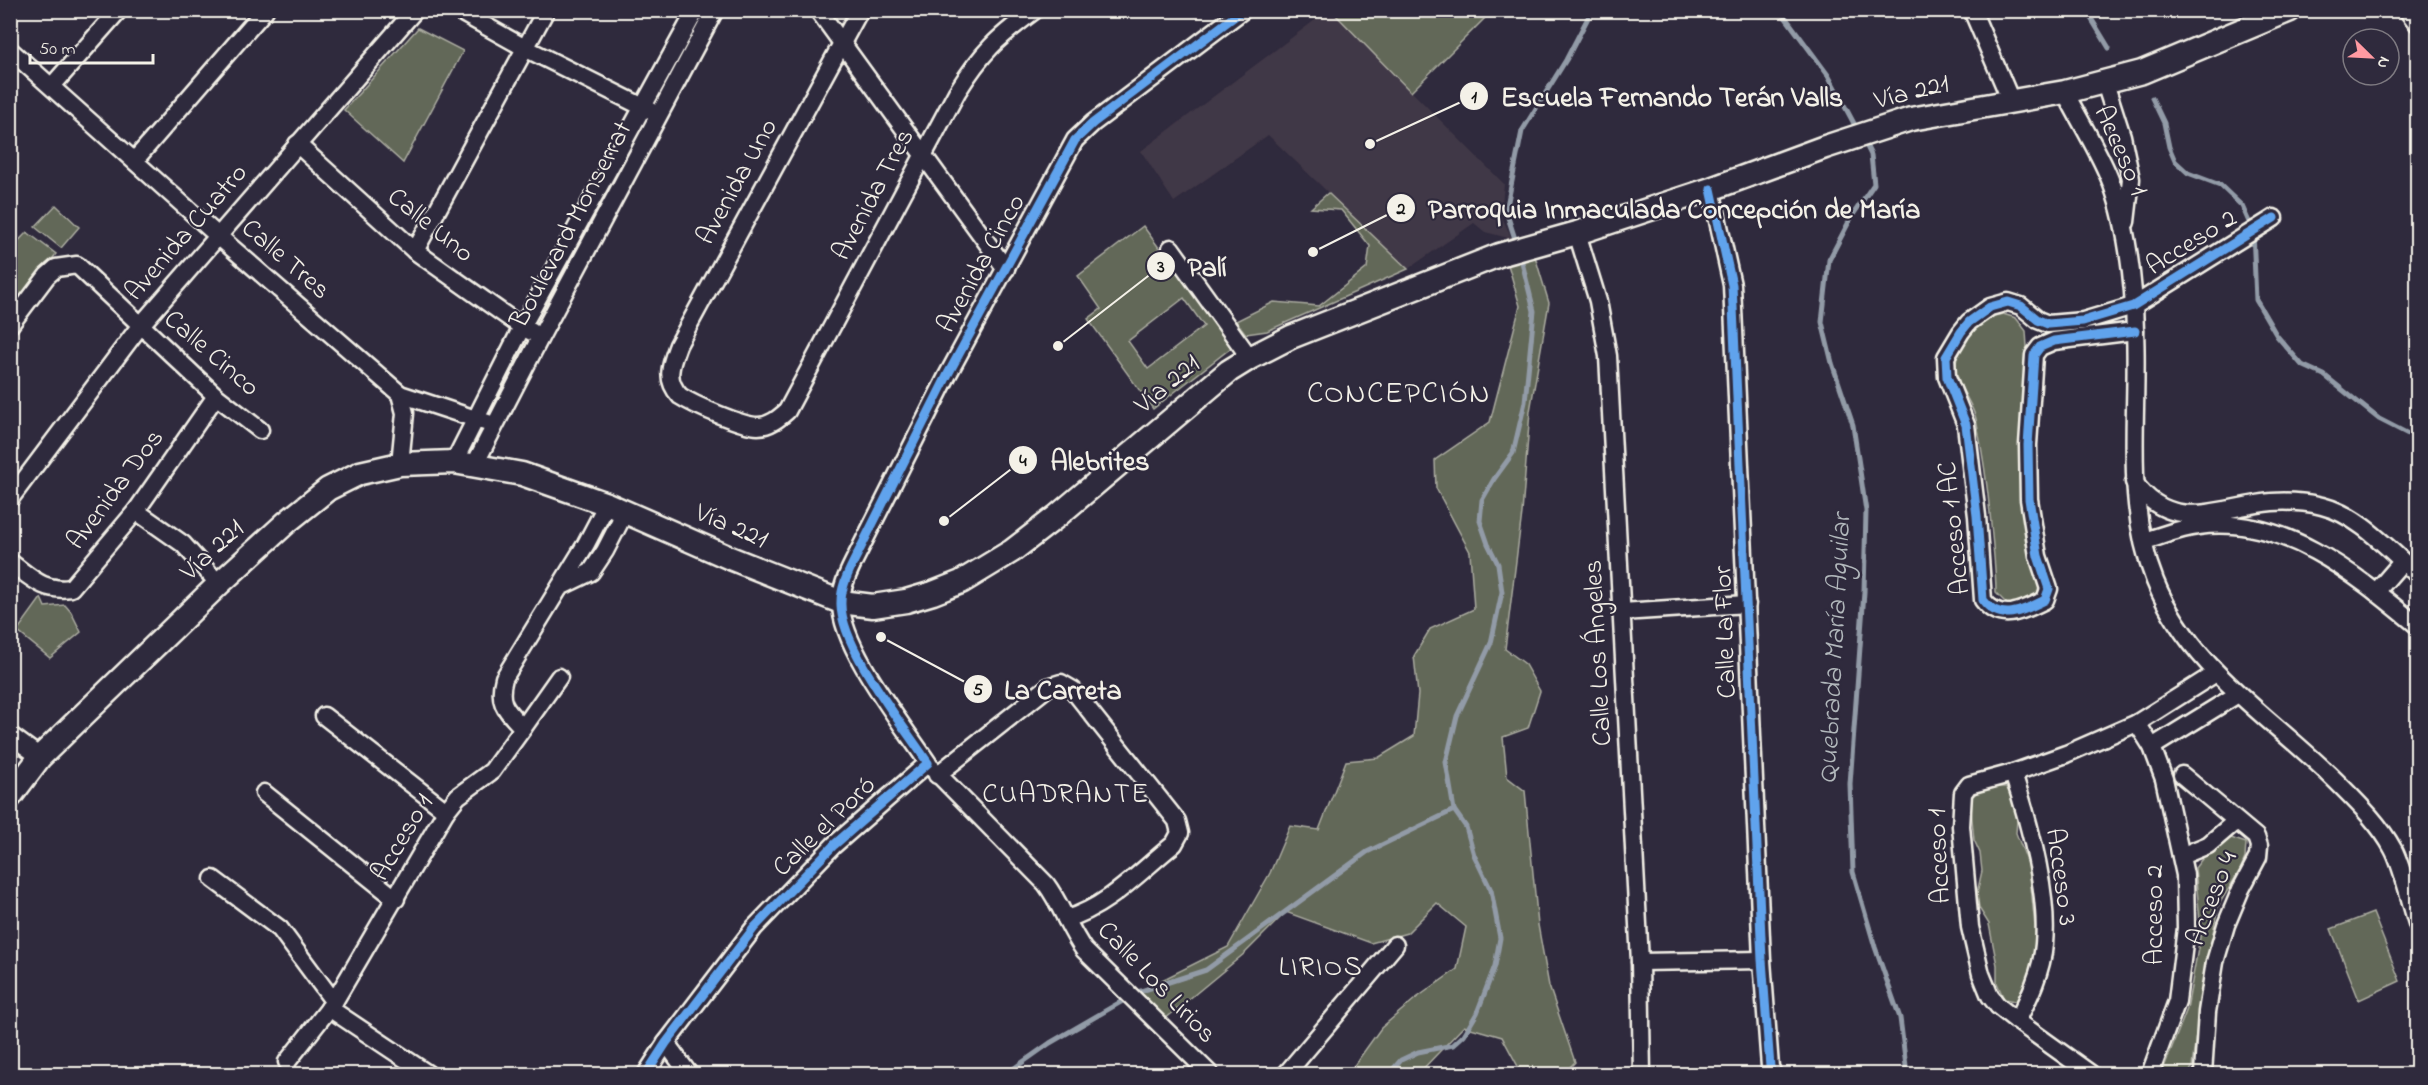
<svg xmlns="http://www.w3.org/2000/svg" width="2428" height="1085" viewBox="0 0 2428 1085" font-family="'Indie Flower',sans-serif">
<rect width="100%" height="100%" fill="#2f2a3d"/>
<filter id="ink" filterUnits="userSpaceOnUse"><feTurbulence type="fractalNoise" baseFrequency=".0167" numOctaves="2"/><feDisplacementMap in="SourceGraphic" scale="12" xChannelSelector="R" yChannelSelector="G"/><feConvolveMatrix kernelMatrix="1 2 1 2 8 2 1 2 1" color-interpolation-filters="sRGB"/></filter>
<g filter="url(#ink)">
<polygon fill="#413746" points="1327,11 1331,11 1504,184 1501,215 1512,239 1485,232 1474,223 1408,269 1268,135 1174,202 1141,151"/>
<g fill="#626759" stroke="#abaca0" stroke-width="1.5" fill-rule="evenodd">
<polygon points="1342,11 1342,10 1492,11 1411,92 1336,15"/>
<polygon points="418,28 463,51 403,163 344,110"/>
<polygon points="1328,193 1408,269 1267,331 1246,334 1236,321 1274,302 1319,306 1367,268 1370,246 1341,210 1311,208"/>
<polygon points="56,205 79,227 61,248 35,227"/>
<path d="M1143 226 1232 347 1153 409 1088 319 1101 309 1078 276ZM1184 298 1204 326 1148 369 1128 341Z"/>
<polygon points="27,232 56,254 11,313 11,249"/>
<polygon points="1534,253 1549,303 1530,411 1522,513 1505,649 1524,663 1540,691 1528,728 1503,737 1507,777 1525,791 1538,925 1549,986 1575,1062 1563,1074 1546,1074 1520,1070 1502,1037 1464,1026 1418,1074 1348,1074 1381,1028 1415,999 1457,969 1466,927 1437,903 1407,933 1371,943 1286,912 1245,953 1165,1019 1138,992 1228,947 1270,873 1290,826 1319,830 1346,761 1378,758 1414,736 1418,694 1414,656 1430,629 1474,609 1470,552 1436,488 1435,460 1490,422 1520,306 1507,261"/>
<path d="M2003 314 2016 318 2026 331 2027 347 2020 427 2022 481 2039 587 2036 598 2022 603 2008 605 1996 593C1996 570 1993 548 1991 524 1988 489 1983 454 1976 419 1972 401 1953 382 1956 363 1960 337 1977 318 2003 314Z"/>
<polygon points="41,598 45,607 65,605 71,612 81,632 50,658 17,631"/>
<polygon points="1985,787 2006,787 2018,806 2016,833 2029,866 2036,937 2035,955 2021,1002 2004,999 1997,983 1997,965 1989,924 1979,908 1977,893 1982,871 1980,853 1974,840 1970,798"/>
<path d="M2231 838 2246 843 2245 858 2240 870 2218 906 2200 1003 2192 1067 2189 1074H2167L2163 1070 2187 1009 2201 932 2195 868C2205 855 2214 842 2231 838Z"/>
<polygon points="2373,913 2400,981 2359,1000 2331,929"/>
</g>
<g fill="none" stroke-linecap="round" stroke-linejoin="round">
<g stroke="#929ba7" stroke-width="5">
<polyline points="1780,10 1828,75 1858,131"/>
<polyline points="2086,10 2109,48"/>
<polyline points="2152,98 2164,123 2169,147 2175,161 2188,173 2220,185 2242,206 2253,231 2256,300 2277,336 2302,365 2324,375 2379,419 2418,439"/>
<polyline points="1863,139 1871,155 1874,184 1852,216 1829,260 1822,322 1832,363 1853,425 1866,511 1864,592 1850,784 1853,872 1875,947 1900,1018 1907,1074"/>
<polyline points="1517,245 1506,211 1522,131 1566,60 1592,10"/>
<polyline points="1006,1074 1050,1043 1138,992 1206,970 1367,852 1454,810"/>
<polyline points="1389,1074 1401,1060 1418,1052 1453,1045 1464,1035 1477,1013 1495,966 1500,938 1491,890 1474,855 1466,827 1454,810 1446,762 1457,716 1491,643 1502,592 1498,564 1488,544 1480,521 1482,500 1494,479 1513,453 1525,402 1534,311 1520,254"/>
</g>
<defs>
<g id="street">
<polyline points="457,10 525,48 651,111"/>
<polyline points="818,10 1006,269"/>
<path d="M860 10 678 345C671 364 664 379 680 396 694 405 742 426 758 426 770 426 779 418 787 411L957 92C982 52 997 38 1035 10"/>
<polyline points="1972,10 2011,101"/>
<polyline points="2407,10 2418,24"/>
<polyline points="10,50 217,235 400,394 494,425"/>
<polyline points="2105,83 2122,136 2131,179 2126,222"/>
<polyline points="52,86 119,10"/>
<path d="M2065 92C2079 120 2097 148 2109 177 2127 220 2134 284 2135 331 2139 415 2123 501 2155 581 2192 673 2276 719 2342 787 2360 805 2381 826 2393 849 2403 867 2411 906 2418 926"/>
<polyline points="297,144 415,251 522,327 532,332"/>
<polyline points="135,160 265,10"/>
<polyline points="1711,189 1732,285 1762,960 1770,1067 1773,1074"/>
<polyline points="1577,233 1598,301 1608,356 1640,962 1642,1074"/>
<polyline points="1171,248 1250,358"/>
<polyline points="415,251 546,10"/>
<polyline points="10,325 47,276 56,268 77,265 216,396 260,430"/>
<path d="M2135 331 2054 341 2040 347 2034 355 2028 445 2029 499 2038 556 2049 589 2045 600C2023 611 2000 623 1983 600L1977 516 1966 425 1947 377 1946 357 1961 332 1969 322 1990 307 2008 302 2021 306 2038 320 2048 324 2083 321 2133 306 2274 218"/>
<polyline points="454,462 522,327 696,10"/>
<polyline points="400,464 405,413 400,394"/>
<polyline points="475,464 541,336 715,10"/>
<path d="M2134 482C2172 535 2219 507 2272 502 2288 501 2306 502 2322 506 2359 515 2390 551 2418 575"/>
<polyline points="10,499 140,326 415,10"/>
<polyline points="136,511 183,544 219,584"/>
<path d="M2144 541C2162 536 2180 528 2198 526 2284 514 2356 575 2418 626"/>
<path d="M10 562C32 578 43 592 71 588L136 511 216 396"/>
<polyline points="560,587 591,572 605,551 625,512"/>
<polyline points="2376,592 2402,562"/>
<polyline points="1622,612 1747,604"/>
<polyline points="324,716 446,811"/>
<polyline points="2137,723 2152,747 2164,779 2185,875 2186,928 2177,1001 2150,1074"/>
<polyline points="523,728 559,677"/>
<polyline points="10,735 40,757"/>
<polyline points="2152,747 2238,694"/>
<path d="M932 768 1046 884C1061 904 1069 929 1084 950L1210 1074"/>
<path d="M2013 773C2029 822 2049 893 2044 944 2042 971 2029 998 2017 1021"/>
<path d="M937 775 1048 687 1061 683 1073 690 1177 821 1180 833 1174 844C1140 871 1108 907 1066 919"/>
<polyline points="2182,775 2256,837 2259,846 2258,857 2241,889 2226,925 2215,962 2207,1012 2203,1074"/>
<polyline points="264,793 396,899"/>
<polyline points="2181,856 2208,845 2236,821"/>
<polyline points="213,879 280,929 334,1002"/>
<polyline points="1640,962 1762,960"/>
<polyline points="329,1008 428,1074"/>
<polyline points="666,1043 689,1074"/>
<path d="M287 1062 334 1002 446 811 458 796 492 771 523 728C506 710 497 704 504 678L586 544 607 504"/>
<path d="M646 1074 666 1043 754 928 834 845 928 763C903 725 839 645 841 602 841 588 847 575 853 563L947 376 1075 140 1093 123 1243 10"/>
<polyline points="1286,1074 1395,945"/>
<polyline points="2091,1074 2017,1021 1998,1006 1990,996 1981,974 1970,927 1961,826 1963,793 1969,785 2013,773 2066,754 2137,723 2216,673"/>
</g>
<polyline id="secondary" points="10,797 40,757 219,584 287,522 328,489 360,473 400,464 454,462 522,474 607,504 730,558 841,602 873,606 906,601 933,593 961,582 1012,551 1056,517 1229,371 1250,358 1291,337 1499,255 1577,233 1711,189 1825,147 1911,119 2065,92 2142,72 2290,10"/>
</defs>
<use href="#street" stroke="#f4f1e8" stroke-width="21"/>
<use href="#secondary" stroke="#f4f1e8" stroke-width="27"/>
<use href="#street" stroke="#2f2a3d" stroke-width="16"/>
<use href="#secondary" stroke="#2f2a3d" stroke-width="22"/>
<defs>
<g id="cycleway">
<polyline points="1711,189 1732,285 1762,960 1770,1067 1773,1074"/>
<path d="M2135 331 2054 341 2040 347 2034 355 2028 445 2029 499 2038 556 2049 589 2045 600C2023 611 2000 623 1983 600L1977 516 1966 425 1947 377 1946 357 1961 332 1969 322 1990 307 2008 302 2021 306 2038 320 2048 324 2083 321 2133 306 2274 218"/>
<path d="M646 1074 666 1043 754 928 834 845 928 763C903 725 839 645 841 602 841 588 847 575 853 563L947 376 1075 140 1093 123 1243 10"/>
</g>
</defs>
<use href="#cycleway" stroke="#2f2a3d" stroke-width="13"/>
<use href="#cycleway" stroke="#60a3ed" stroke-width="9"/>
</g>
</g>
<g text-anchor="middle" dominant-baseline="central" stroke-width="4.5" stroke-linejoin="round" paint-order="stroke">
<g font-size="27" fill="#f4f1e8" stroke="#2f2a3d">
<text transform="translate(1912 93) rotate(-14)">Vía 221</text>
<text transform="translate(2120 151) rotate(66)">Acceso 1</text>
<text transform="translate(738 182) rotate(-61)">Avenida Uno</text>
<text transform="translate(874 195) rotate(-62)">Avenida Tres</text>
<text transform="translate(572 225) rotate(-62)">Boulevard Monserrat</text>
<text transform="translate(430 226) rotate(39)">Calle Uno</text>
<text transform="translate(187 233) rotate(-49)">Avenida Cuatro</text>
<text transform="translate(2192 243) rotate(-32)">Acceso 2</text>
<text transform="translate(285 260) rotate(41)">Calle Tres</text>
<text transform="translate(982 264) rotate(-61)">Avenida Cinco</text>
<text transform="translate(211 354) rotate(41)">Calle Cinco</text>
<text transform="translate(1168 385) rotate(-40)">Vía 221</text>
<text transform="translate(116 490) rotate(-53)">Avenida Dos</text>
<text transform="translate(731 527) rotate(23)">Vía 221</text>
<text transform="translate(1955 528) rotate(-96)">Acceso 1 AC</text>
<text transform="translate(213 551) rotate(-43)">Vía 221</text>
<text transform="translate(1726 632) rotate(-92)">Calle La Flor</text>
<text transform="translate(1599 653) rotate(-93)">Calle Los Ángeles</text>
<text transform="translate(825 827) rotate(-44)">Calle el Poró</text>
<text transform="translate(403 838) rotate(-59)">Acceso 1</text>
<text transform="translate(1940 856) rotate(-93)">Acceso 1</text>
<text transform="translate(2060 877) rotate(82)">Acceso 3</text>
<text transform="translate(2213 899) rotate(-69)">Acceso 4</text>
<text transform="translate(2155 915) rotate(-90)">Acceso 2</text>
<text transform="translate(1156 983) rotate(46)">Calle Los Lirios</text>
</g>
<g font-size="28" font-style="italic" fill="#b2b8bc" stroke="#2f2a3d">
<text transform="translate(1836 649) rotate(-87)">Quebrada María Aguilar</text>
</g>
<g font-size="28" letter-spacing="1.5" fill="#f4f1e8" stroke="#2f2a3d">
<text x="1066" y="795">CUADRANTE</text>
<text x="1321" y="968">LIRIOS</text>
</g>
<g font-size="30" letter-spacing="1.5" fill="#f4f1e8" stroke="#2f2a3d">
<text x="1399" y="395">CONCEPCIÓN</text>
</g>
</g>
<path fill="none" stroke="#f4f1e8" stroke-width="2" d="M1370 144L1474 96M1313 252L1401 208M1058 346L1161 266M944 521L1023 460M881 637L978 689"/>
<g fill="#f4f1e8" stroke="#2f2a3d" stroke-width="2">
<circle cx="1370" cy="144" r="6"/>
<circle cx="1313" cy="252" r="6"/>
<circle cx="1058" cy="346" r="6"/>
<circle cx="944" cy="521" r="6"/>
<circle cx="881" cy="637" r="6"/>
<circle cx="1474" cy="96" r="15"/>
<circle cx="1401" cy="208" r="15"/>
<circle cx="1161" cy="266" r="15"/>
<circle cx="1023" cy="460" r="15"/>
<circle cx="978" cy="689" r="15"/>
</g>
<g font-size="18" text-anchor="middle" font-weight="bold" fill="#111">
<text x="1474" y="102">1</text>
<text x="1401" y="214">2</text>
<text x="1161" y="272">3</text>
<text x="1023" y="466">4</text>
<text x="978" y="695">5</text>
</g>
<g font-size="28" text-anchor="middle" font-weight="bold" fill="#f4f1e8" stroke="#2f2a3d" stroke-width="4.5" stroke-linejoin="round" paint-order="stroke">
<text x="1672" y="106">Escuela Fernando Terán Valls</text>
<text x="1674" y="218">Parroquia Inmaculada Concepción de María</text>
<text x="1207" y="276">Palí</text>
<text x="1100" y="470">Alebrites</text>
<text x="1063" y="699">La Carreta</text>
</g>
<rect width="2428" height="1085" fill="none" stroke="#2f2a3d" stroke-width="36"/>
<rect x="18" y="18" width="2392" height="1049" fill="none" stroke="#f4f1e8" stroke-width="2" filter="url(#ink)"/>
<g transform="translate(2371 57) rotate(114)"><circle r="28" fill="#2f2a3d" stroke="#7e7a81" stroke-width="1.5"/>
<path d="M0-4.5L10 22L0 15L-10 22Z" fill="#ff9aa2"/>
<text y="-9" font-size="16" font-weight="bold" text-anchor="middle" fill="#f4f1e8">N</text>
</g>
<path d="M30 54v9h123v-9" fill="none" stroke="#f4f1e8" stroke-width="3"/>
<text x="39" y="54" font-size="18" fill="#f4f1e8" stroke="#2f2a3d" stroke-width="4.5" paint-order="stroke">50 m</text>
</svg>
